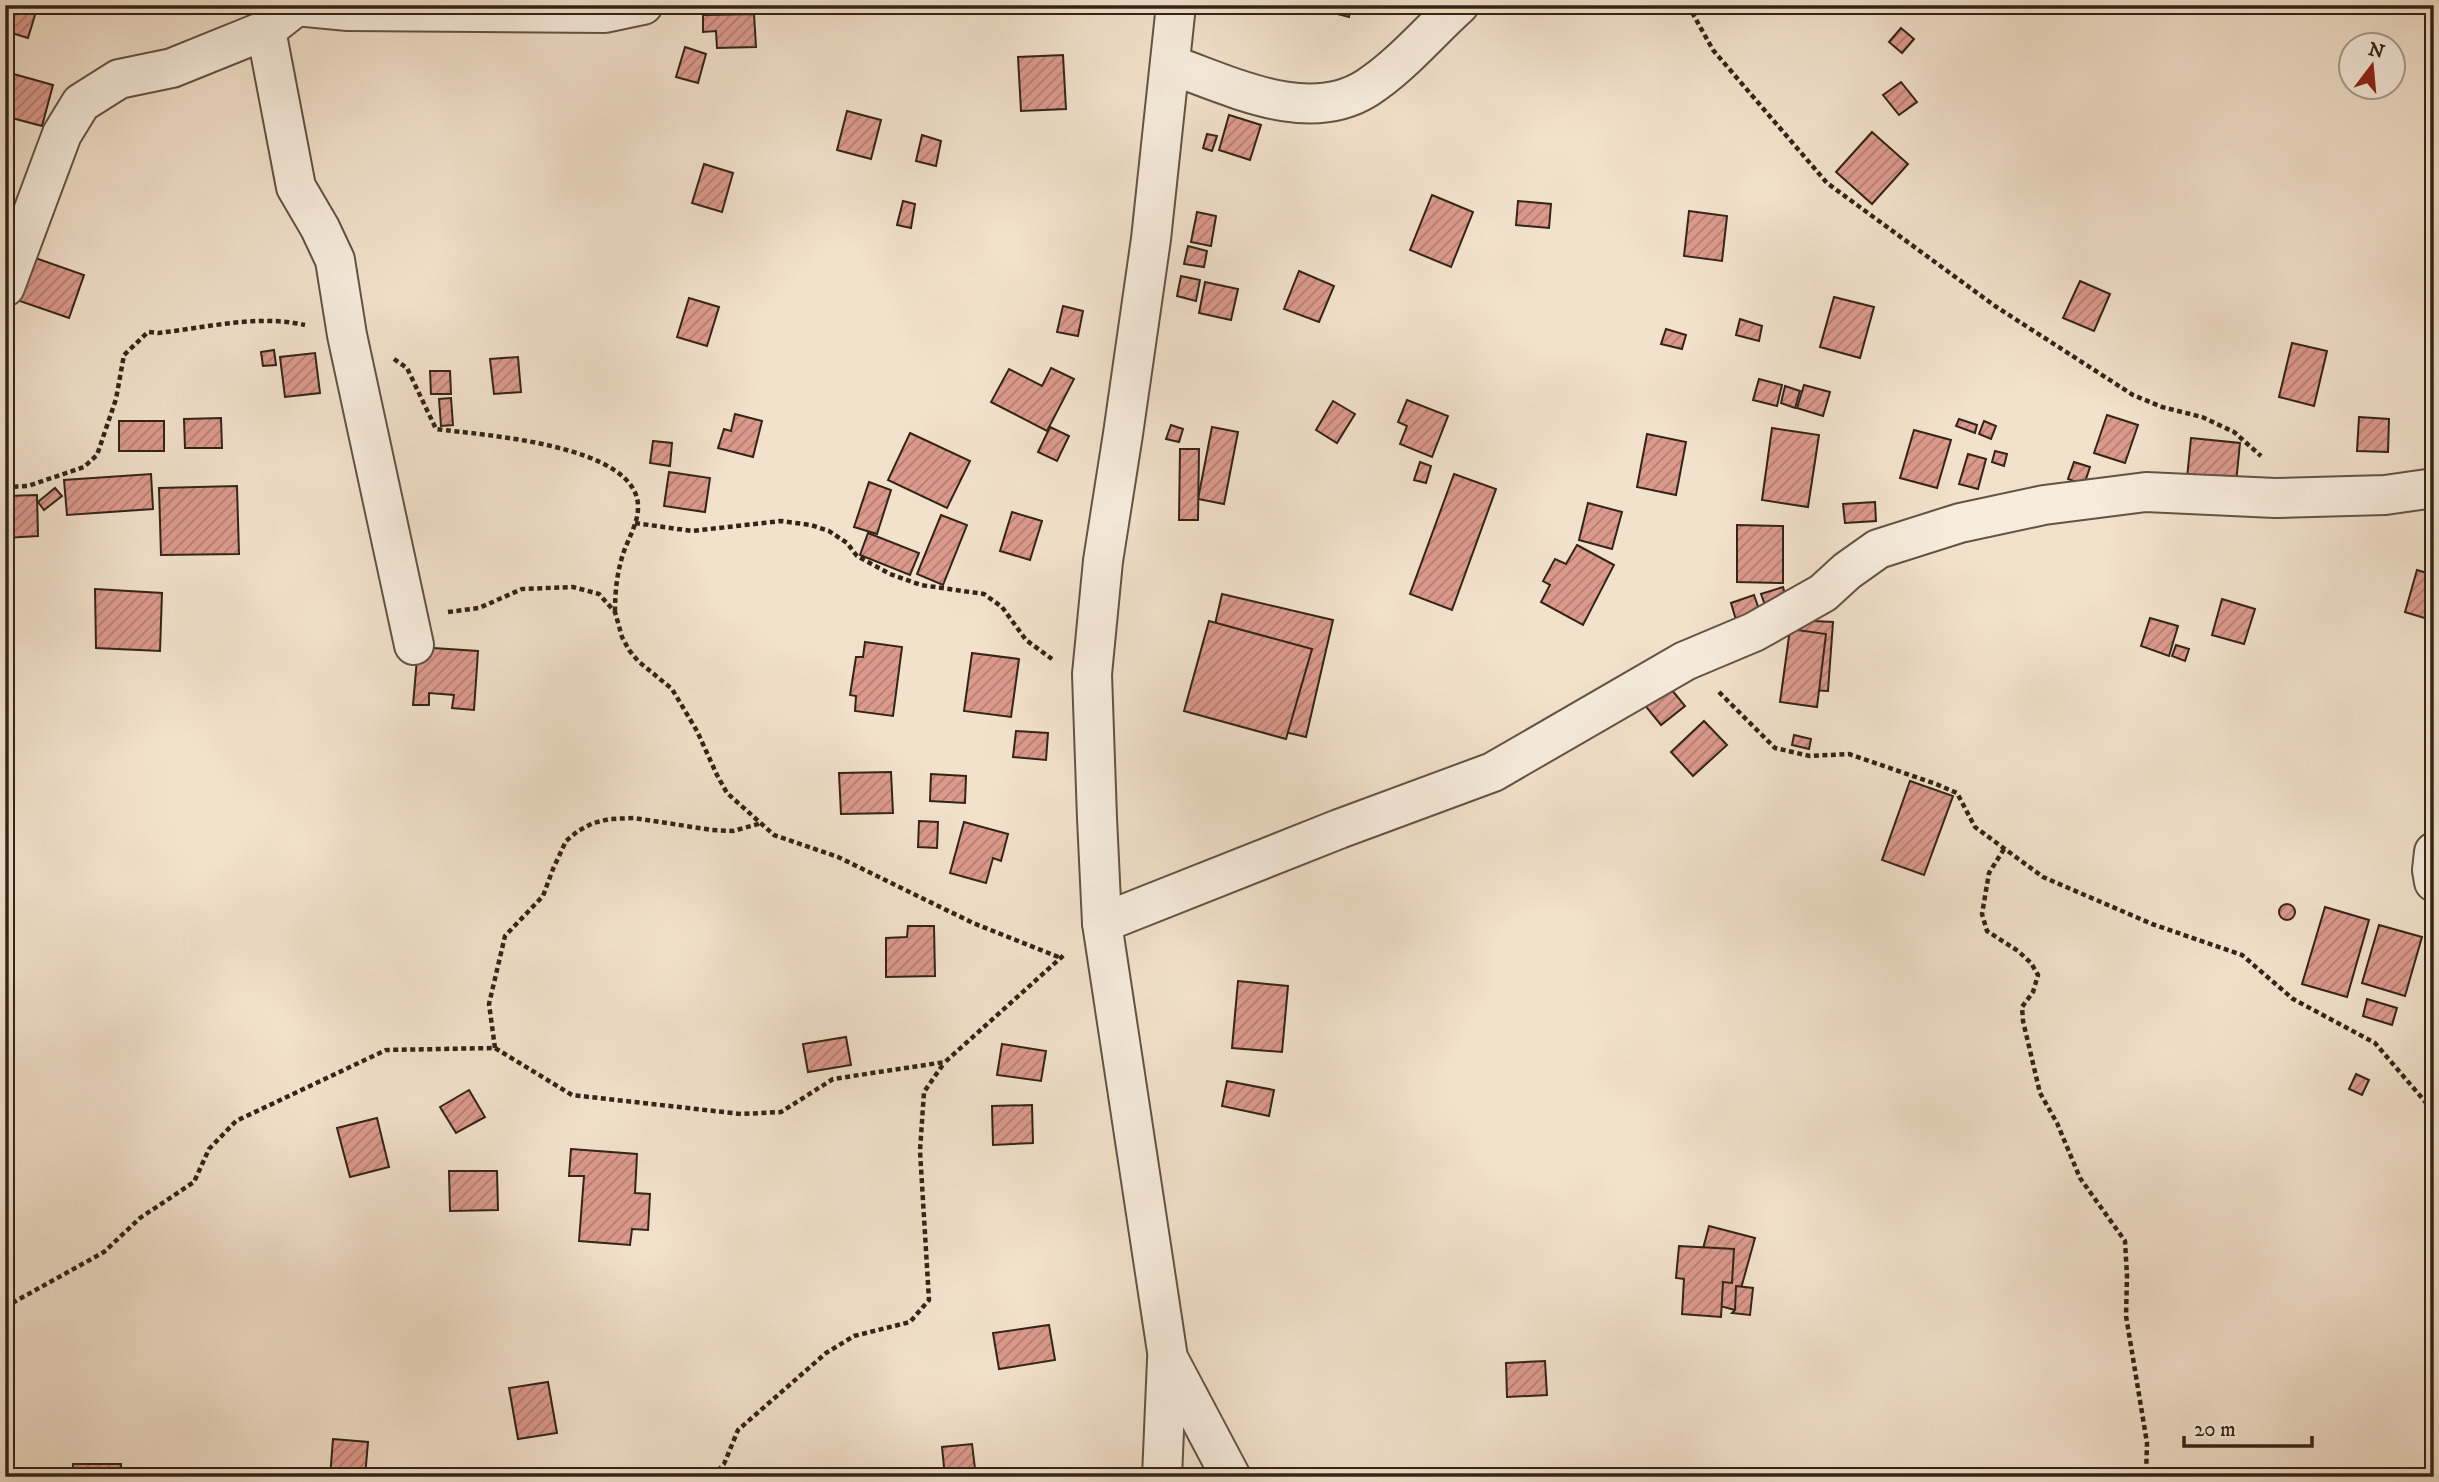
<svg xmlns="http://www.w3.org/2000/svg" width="2439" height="1482" viewBox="0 0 2439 1482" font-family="'IM FELL DW Pica',serif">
<defs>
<pattern id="building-hatch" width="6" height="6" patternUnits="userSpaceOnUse" patternTransform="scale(1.75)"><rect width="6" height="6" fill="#dc9a8d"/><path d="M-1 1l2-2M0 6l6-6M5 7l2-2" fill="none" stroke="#b37d72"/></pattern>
</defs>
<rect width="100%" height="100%" fill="#f2e1cb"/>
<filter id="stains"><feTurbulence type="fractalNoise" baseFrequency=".00286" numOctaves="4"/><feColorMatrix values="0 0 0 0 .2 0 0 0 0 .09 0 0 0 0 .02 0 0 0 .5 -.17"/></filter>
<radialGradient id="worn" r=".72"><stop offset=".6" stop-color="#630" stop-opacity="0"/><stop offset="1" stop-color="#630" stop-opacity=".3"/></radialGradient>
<g fill="url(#building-hatch)" stroke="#332418" stroke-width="2">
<polygon points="5,5 38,5 28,38 5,31"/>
<polygon points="1327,5 1351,5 1349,17 1326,11"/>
<polygon points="754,14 756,47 717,48 716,31 703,32 703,15"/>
<polygon points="1901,28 1914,39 1902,53 1889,42"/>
<polygon points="685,47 706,54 698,83 676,77"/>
<polygon points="1063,55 1066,109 1021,111 1018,57"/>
<polygon points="10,73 53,85 42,126 8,117 13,97 5,95"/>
<polygon points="1901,82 1917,102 1899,115 1883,95"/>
<polygon points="847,111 881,120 871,159 837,150"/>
<polygon points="1229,115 1261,125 1250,160 1219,150"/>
<polygon points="1872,132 1908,164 1872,204 1836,172"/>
<polygon points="1207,134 1217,136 1212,151 1203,148"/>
<polygon points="922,135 941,141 936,166 916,161"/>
<polygon points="704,164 733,173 722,212 692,203"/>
<polygon points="1432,195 1473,212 1451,267 1410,250"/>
<polygon points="903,201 915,204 911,228 897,225"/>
<polygon points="1518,201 1551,204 1549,228 1516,225"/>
<polygon points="1689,211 1727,216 1722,261 1684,256"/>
<polygon points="1197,212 1216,216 1211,246 1191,242"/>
<polygon points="1188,246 1207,251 1204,267 1184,264"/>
<polygon points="24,254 84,275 69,318 8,297"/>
<polygon points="1299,271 1334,286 1319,322 1284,309"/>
<polygon points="1181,276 1200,280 1196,301 1177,296"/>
<polygon points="2080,281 2110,294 2094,331 2063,318"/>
<polygon points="1205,282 1238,289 1231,320 1199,313"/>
<polygon points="1834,297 1874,307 1860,358 1820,347"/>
<polygon points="689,298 719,307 707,346 677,337"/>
<polygon points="1063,306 1083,311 1078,336 1057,332"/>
<polygon points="1740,319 1762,326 1759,341 1736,335"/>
<polygon points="1666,329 1686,335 1682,349 1661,344"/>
<polygon points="2292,343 2327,351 2314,406 2279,397"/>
<polygon points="274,350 276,365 263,366 261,352"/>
<polygon points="315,353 320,393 285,397 280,357"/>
<polygon points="518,357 521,392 494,394 490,359"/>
<polygon points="1051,368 1074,379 1047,431 991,402 1009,369 1042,386"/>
<polygon points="430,371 450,371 451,394 431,394"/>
<polygon points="1759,379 1782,385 1777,406 1753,400"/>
<polygon points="1804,385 1830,392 1823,416 1797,408"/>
<polygon points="1785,386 1800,391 1795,408 1781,403"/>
<polygon points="451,398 453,425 441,426 439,399"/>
<polygon points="1407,400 1448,416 1432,457 1400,444 1407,426 1398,422"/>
<polygon points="1333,401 1355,414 1337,443 1316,430"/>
<polygon points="735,414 762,421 753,457 718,448 724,429 731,431"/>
<polygon points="2107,415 2138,425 2125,463 2094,453"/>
<polygon points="2359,417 2389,419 2388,452 2357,451"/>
<polygon points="221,418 222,448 185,448 184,419"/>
<polygon points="1959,419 1977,425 1975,433 1956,426"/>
<rect x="119" y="421" width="45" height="30"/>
<polygon points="1984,421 1996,426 1991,439 1979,434"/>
<polygon points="1171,425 1183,429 1179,442 1166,439"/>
<polygon points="1050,427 1069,436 1057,461 1038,452"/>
<polygon points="1212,427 1238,432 1224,504 1198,499"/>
<polygon points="1772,428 1819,435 1808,507 1762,500"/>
<polygon points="1914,430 1951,440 1937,488 1900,478"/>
<polygon points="910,433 970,461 947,508 888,480"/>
<polygon points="1647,434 1686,442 1676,495 1637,487"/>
<polygon points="2191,438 2240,443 2236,483 2187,478"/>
<polygon points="653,441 672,443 670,466 650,463"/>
<polygon points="1180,449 1199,449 1198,520 1179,520"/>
<polygon points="1995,451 2007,454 2004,466 1992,462"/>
<polygon points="1968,454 1986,459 1978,489 1959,484"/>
<polygon points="1420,462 1431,466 1426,483 1414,480"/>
<polygon points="2074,462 2090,467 2084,485 2068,479"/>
<polygon points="669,472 710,478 705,512 664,506"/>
<polygon points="151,474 153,509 67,515 64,480"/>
<polygon points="1454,474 1496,489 1452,610 1410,594"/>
<polygon points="869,482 891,490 877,534 854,527"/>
<polygon points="237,486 239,554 161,555 159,488"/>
<polygon points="55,488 62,496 44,510 38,502"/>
<polygon points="37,495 38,536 5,538 5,496"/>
<polygon points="1875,502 1876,521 1845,523 1843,504"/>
<polygon points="1588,503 1622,512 1612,549 1579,540"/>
<polygon points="1012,512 1042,521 1030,560 1000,551"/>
<polygon points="941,515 967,525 943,585 917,574"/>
<polygon points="1737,525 1783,526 1783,583 1737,582"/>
<polygon points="868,533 919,553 910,575 860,555"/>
<polygon points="1577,545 1614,565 1583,625 1541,602 1550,585 1543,581 1555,559 1566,564"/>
<polygon points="2417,570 2434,575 2434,621 2405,612"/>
<polygon points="1783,587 1787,601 1766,608 1761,594"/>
<polygon points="95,589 162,593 160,651 96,648"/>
<polygon points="1222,594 1333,620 1306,737 1195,711"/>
<polygon points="1754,595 1760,612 1736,620 1731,603"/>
<polygon points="2222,599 2255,609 2244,644 2212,635"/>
<polygon points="2150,618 2178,626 2169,656 2141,646"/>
<polygon points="1794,620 1833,622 1828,691 1789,689"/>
<polygon points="1209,621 1312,649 1286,739 1184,711"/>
<polygon points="1790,629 1826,634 1817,707 1780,702"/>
<polygon points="865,642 902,647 893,716 855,711 856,696 850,695 856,657 863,657"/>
<polygon points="2176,645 2189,649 2185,661 2172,656"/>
<polygon points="418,647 478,651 474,710 452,708 454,695 429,693 429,705 413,705"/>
<polygon points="972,653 1019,659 1011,717 964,711"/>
<polygon points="1667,684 1685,706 1661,725 1643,703"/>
<polygon points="1704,721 1727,745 1693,776 1671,752"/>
<polygon points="1016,731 1048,733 1046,760 1013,757"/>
<polygon points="1794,735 1811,739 1809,749 1792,745"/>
<polygon points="891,772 893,813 841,814 839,773"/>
<polygon points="931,774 966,776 965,803 930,801"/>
<polygon points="1910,781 1953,796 1924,875 1882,860"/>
<polygon points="919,821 938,822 937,848 918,847"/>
<polygon points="964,822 1008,834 1001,861 993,858 986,883 950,873"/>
<circle cx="2287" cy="912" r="8"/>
<polygon points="2325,907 2369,920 2347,997 2302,984"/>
<polygon points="2379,925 2422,937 2405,996 2362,983"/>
<polygon points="908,926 934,926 935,976 886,977 886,938 907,937"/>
<polygon points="1238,981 1288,986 1282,1052 1232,1048"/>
<polygon points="2367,999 2397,1008 2392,1025 2363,1016"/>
<polygon points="846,1037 851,1065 808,1072 803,1044"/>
<polygon points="1002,1044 1046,1051 1041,1081 997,1075"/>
<polygon points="2356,1074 2369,1080 2362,1095 2349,1089"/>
<polygon points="1227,1081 1274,1090 1269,1116 1222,1106"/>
<polygon points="469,1090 485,1117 456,1133 440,1107"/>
<polygon points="1032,1105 1033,1143 993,1145 992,1106"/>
<polygon points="377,1118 389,1167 350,1177 337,1128"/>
<polygon points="571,1149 637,1154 635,1193 650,1194 648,1230 632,1229 630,1245 579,1241 584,1176 569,1176"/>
<polygon points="449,1171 497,1171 498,1210 450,1211"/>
<polygon points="1709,1226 1755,1238 1735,1310 1690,1298"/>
<polygon points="1679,1246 1734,1249 1732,1283 1723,1282 1721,1317 1682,1314 1684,1279 1676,1278"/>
<polygon points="1736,1286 1753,1288 1750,1315 1732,1313 1735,1310"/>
<polygon points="1049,1325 1055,1360 999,1369 993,1333"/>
<polygon points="1545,1361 1547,1395 1507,1397 1506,1363"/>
<polygon points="548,1382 557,1433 518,1439 509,1388"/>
<polygon points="333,1439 368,1442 365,1477 330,1477"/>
<polygon points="972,1444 976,1477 945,1477 942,1447"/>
<rect x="73" y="1464" width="48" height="13"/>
</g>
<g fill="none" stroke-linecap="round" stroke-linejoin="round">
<defs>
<g id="minor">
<polyline points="285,5 348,11 605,13 643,5"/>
<polyline points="266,30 296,187 320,228 335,260 347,335 414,645"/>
<path d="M1171 65C1230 85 1307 126 1367 88 1401 66 1429 32 1459 5"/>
<polyline points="5,287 62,134 81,103 119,79 172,68 266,30 294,8"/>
<polyline points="2434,852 2432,870 2434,882"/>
<polyline points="1102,923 1339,829 1493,772 1685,661 1754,632 1823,593 1847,571 1878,549 1960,523 2044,505 2146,492 2275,498 2385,495 2434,488"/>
</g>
<g id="tertiary">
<polyline points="1176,5 1151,239 1123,434 1103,561 1092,674 1097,818 1102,923 1168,1358 1231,1477"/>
<polyline points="1162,1477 1167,1360"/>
</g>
</defs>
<use href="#minor" stroke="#635345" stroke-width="42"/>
<use href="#tertiary" stroke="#635345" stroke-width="42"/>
<g stroke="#332418" stroke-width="4.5" stroke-dasharray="5 3.5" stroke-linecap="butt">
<polyline points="1688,5 1713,50 1827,183 1995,306 2133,395 2162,407 2202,417 2234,432 2261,456"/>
<path d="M394 359 407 368 436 429C480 435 640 444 638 508 638 523 628 539 623 554 617 573 615 591 615 612"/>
<path d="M5 487 28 486 84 467 97 455 116 399 124 355 148 332 158 333C205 328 258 314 305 325"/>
<polyline points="635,523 692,531 781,521 811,525 829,531 847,543 857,556 890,574 921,585 984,594 1002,607 1026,640 1052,659"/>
<polyline points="448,612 479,608 522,589 573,587 599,594 615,612 622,637 629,650 638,661 672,689 697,731 717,775 727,793 774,835 838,857 973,923 1061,958"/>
<polyline points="1719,692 1775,748 1810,756 1849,754 1936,784 1957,793 1975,827 2043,877 2152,924 2242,955 2293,999 2375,1043 2434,1112"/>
<polyline points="2004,849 1989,873 1982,914 1987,931 2018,951 2031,963 2038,975 2033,992 2022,1007 2023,1021 2040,1093 2057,1123 2080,1178 2125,1241 2127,1276 2126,1316 2147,1443 2146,1477"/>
<polyline points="495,1048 489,1004 505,936 543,896 553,869 566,841 578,831 593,823 610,819 634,818 712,830 733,831 762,823"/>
<polyline points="5,1307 104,1252 140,1218 194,1182 209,1149 236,1121 386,1050 495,1048 572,1095 741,1114 781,1112 833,1079 945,1062 1065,954"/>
<polyline points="712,1477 724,1464 738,1430 826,1353 854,1336 910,1322 929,1300 920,1151 924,1092 944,1063"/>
</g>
<use href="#minor" stroke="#f7ecdd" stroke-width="38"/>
<use href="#tertiary" stroke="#f7ecdd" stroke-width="38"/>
</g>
<rect width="2439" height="1482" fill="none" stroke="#f2e1cb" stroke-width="28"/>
<rect x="7" y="7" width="2425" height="1468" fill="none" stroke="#332418" stroke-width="3.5"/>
<rect x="14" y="14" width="2411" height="1454" fill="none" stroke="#332418" stroke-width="2"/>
<g transform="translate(2372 66) rotate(16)"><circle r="33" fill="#f7ecdd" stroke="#a99c8e" stroke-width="2"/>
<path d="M0-5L12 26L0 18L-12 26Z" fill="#8f2418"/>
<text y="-10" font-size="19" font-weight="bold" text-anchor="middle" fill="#332418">N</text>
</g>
<path d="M2184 1436v10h128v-10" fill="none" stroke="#332418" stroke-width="3.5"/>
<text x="2194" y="1436" font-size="21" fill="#332418" stroke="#f7ecdd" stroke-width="5" paint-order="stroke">20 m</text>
<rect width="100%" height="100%" filter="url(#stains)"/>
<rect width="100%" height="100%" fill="url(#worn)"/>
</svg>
